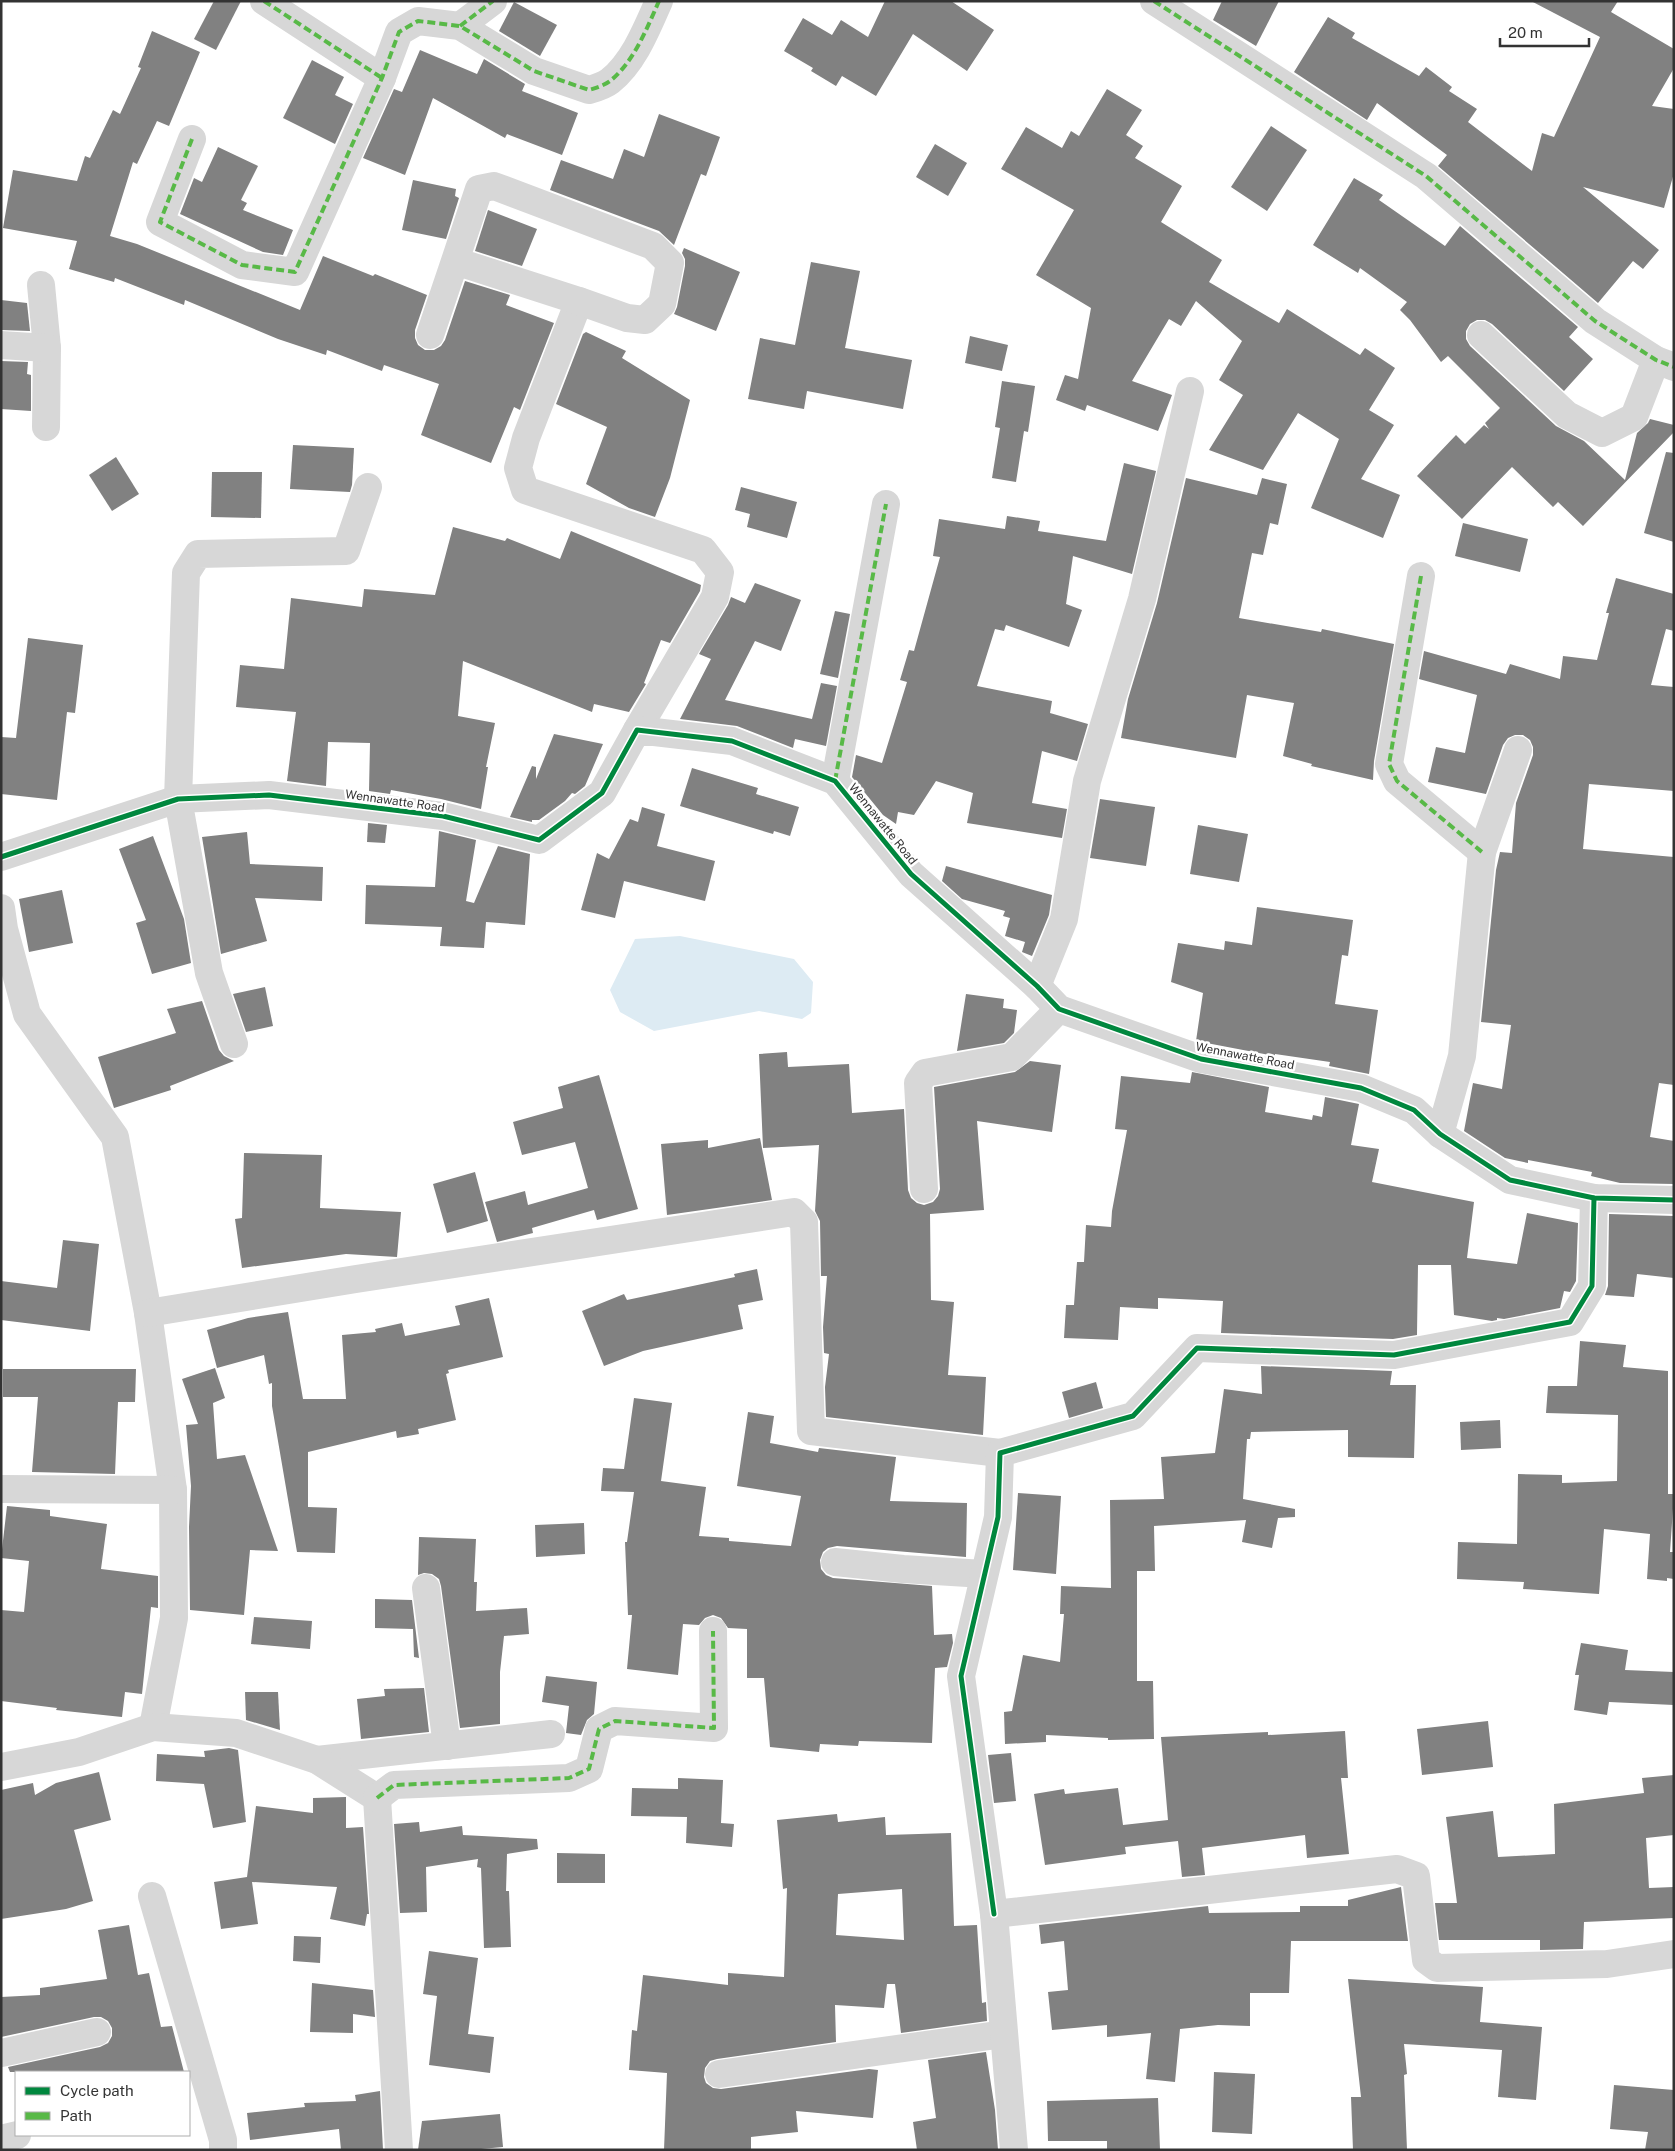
<svg xmlns="http://www.w3.org/2000/svg" width="1675" height="2151" viewBox="0 0 1675 2151" font-family="'Public Sans',sans-serif">
<rect width="100%" height="100%" fill="#fff"/>
<polygon fill="#ddebf3" points="680,936 794,959 813,982 811,1013 802,1019 759,1011 654,1031 620,1012 610,990 635,939"/>
<g fill="#818181" fill-rule="evenodd">
<polygon points="214,1 241,1 216,50 194,39"/>
<polygon points="885,1 951,1 994,30 967,71 913,34 876,96 842,76 836,86 811,71 813,68 784,51 803,18 832,35 841,20 868,37"/>
<polygon points="1222,1 1279,1 1256,46 1213,20"/>
<polygon points="1531,1 1618,1 1611,12 1674,49 1674,68 1652,106 1674,109 1674,173 1664,208 1583,187 1659,250 1643,269 1633,261 1598,303 1438,166 1447,155 1377,103 1367,120 1294,72 1328,17 1355,33 1352,38 1419,76 1426,67 1452,87 1449,91 1477,109 1468,122 1532,171 1542,133 1554,137 1600,37"/>
<polygon points="514,2 557,25 540,56 499,31"/>
<polygon points="152,31 200,52 169,126 157,121 137,164 133,162 110,236 137,244 300,310 323,256 373,276 375,274 427,295 415,330 415,338 418,345 425,350 434,350 441,346 445,340 465,281 510,295 506,305 554,323 520,410 514,407 491,463 421,435 439,384 384,365 382,371 327,350 326,355 278,339 185,300 184,305 115,278 114,282 69,269 77,241 3,228 13,170 77,181 85,156 90,158 113,110 120,114 141,68 138,67"/>
<polygon points="420,50 477,74 484,59 525,84 522,91 578,113 562,155 507,134 505,138 433,98 405,175 363,158 394,89 402,92"/>
<polygon points="312,60 344,77 335,95 353,104 335,144 283,118"/>
<polygon points="1107,89 1142,110 1126,135 1143,146 1135,158 1182,186 1161,222 1222,260 1209,282 1279,323 1287,309 1360,355 1365,348 1395,368 1369,410 1394,425 1361,479 1400,495 1383,538 1311,508 1339,439 1298,413 1263,470 1209,450 1243,395 1219,380 1242,341 1196,301 1181,326 1169,319 1132,381 1172,395 1158,431 1087,405 1085,411 1056,400 1065,375 1078,379 1091,308 1036,275 1074,210 1001,169 1026,127 1062,148 1071,131 1079,136"/>
<polygon points="659,114 720,137 706,176 701,174 674,245 659,231 550,190 561,160 613,179 624,149 644,157"/>
<polygon points="1271,126 1307,150 1267,211 1231,187"/>
<polygon points="935,144 967,163 948,196 916,177"/>
<polygon points="218,147 258,166 241,200 247,203 243,210 293,230 283,255 263,252 180,214 194,178 202,182"/>
<polygon points="1354,178 1383,195 1379,200 1445,246 1460,226 1578,327 1569,337 1593,359 1564,391 1492,324 1485,320 1477,320 1470,324 1466,331 1466,339 1470,346 1556,426 1584,441 1625,480 1637,433 1648,423 1650,419 1674,425 1674,432 1583,526 1558,502 1553,507 1512,467 1462,519 1417,476 1456,435 1465,444 1484,425 1489,429 1485,423 1500,408 1448,356 1441,362 1410,320 1400,310 1407,302 1360,268 1358,273 1313,245"/>
<polygon points="413,180 456,189 455,196 459,198 446,239 402,230"/>
<polygon points="488,210 537,229 522,266 475,251"/>
<polygon points="684,248 740,272 716,331 674,314 677,307 685,266 685,259 682,253"/>
<polygon points="811,262 860,271 845,348 912,360 903,409 807,391 804,409 748,399 760,338 795,345"/>
<polygon points="1,300 27,303 30,331 1,330"/>
<polygon points="586,332 626,351 622,358 690,400 670,478 655,517 629,508 586,484 607,427 556,404 583,334"/>
<polygon points="970,336 1008,345 1002,371 965,363"/>
<polygon points="1,361 28,362 27,374 31,375 31,411 1,409"/>
<polygon points="1002,381 1035,386 1028,432 1024,431 1016,482 992,478 1000,428 995,427"/>
<polygon points="293,445 354,448 352,485 350,492 290,489"/>
<polygon points="1666,452 1674,453 1674,542 1644,533"/>
<polygon points="116,457 139,494 112,511 89,475"/>
<polygon points="1124,463 1156,471 1132,574 1073,556 1066,604 1082,610 1069,647 1006,625 1004,631 995,629 977,686 1052,701 1050,713 1088,724 1077,761 1042,751 1032,803 1067,809 1062,838 967,823 973,793 936,781 914,815 898,812 896,824 883,815 852,777 856,755 882,763 907,682 900,680 909,650 914,651 940,557 933,556 939,519 1005,529 1007,516 1040,521 1038,531 1106,541"/>
<polygon points="212,472 262,472 261,518 211,517"/>
<polygon points="1186,478 1257,495 1262,478 1287,484 1278,525 1270,523 1263,555 1252,553 1239,618 1321,632 1322,629 1394,644 1374,761 1373,780 1311,766 1312,764 1283,756 1294,703 1247,695 1236,758 1121,738 1128,699 1157,603"/>
<polygon points="741,487 797,502 787,538 747,527 750,514 735,510"/>
<polygon points="1463,523 1528,539 1520,572 1455,556"/>
<polygon points="453,527 505,541 507,538 560,559 571,531 701,585 700,591 670,643 661,640 644,683 646,684 629,712 594,704 592,712 463,661 458,716 495,723 486,767 488,767 481,809 441,799 391,790 390,794 369,791 370,743 328,742 326,786 287,781 296,712 236,707 240,665 284,669 291,598 362,607 364,589 435,595"/>
<polygon points="1616,578 1674,594 1674,631 1666,629 1651,685 1674,687 1674,791 1589,784 1583,849 1674,857 1674,1085 1659,1083 1650,1137 1674,1141 1674,1184 1620,1183 1591,1176 1592,1172 1528,1160 1528,1163 1505,1158 1464,1131 1473,1083 1502,1089 1511,1025 1481,1022 1496,870 1500,852 1512,853 1516,803 1533,755 1533,747 1530,740 1523,735 1515,735 1508,738 1503,745 1486,794 1428,782 1436,747 1465,753 1477,695 1419,679 1424,651 1506,674 1510,664 1560,679 1563,656 1597,660 1609,613 1606,613"/>
<polygon points="755,583 801,600 781,651 755,641 725,700 812,719 821,683 837,686 826,746 795,739 793,748 737,726 680,719 711,659 699,654 728,605 731,597 745,603"/>
<polygon points="835,611 850,614 838,678 820,674"/>
<polygon points="28,638 83,645 75,713 67,712 57,800 1,794 1,737 16,738"/>
<polygon points="554,734 603,744 585,786 575,794 572,793 565,801 539,820 532,820 532,822 510,817 532,766 536,767 536,779"/>
<polygon points="692,768 758,788 756,794 799,807 790,836 774,831 773,834 680,806"/>
<polygon points="1100,799 1155,807 1146,866 1090,858"/>
<polygon points="642,807 665,814 657,846 715,861 705,901 624,881 615,918 581,910 597,853 609,859 630,819 638,822"/>
<polygon points="368,823 387,825 385,843 367,842"/>
<polygon points="1198,825 1248,834 1239,882 1190,874"/>
<polygon points="439,831 476,840 466,901 474,903 498,846 530,854 525,925 486,922 484,948 440,946 442,927 365,924 366,885 435,887"/>
<polygon points="247,832 250,864 323,867 322,901 255,898 267,941 221,954 202,837"/>
<polygon points="153,836 184,919 191,963 152,974 136,923 146,920 119,849"/>
<polygon points="946,866 1052,895 1049,915 1032,956 1022,952 1025,942 1005,936 1010,918 1003,916 1005,911 962,899 942,881"/>
<polygon points="62,890 73,943 29,952 19,899"/>
<polygon points="1257,907 1353,920 1348,956 1342,955 1335,1004 1378,1010 1369,1074 1329,1066 1330,1062 1275,1054 1275,1056 1196,1041 1203,993 1171,982 1178,943 1224,950 1225,941 1252,945"/>
<polygon points="265,987 273,1026 246,1032 233,994"/>
<polygon points="966,994 1004,999 1003,1008 1017,1010 1014,1033 1004,1043 957,1051"/>
<polygon points="202,1001 219,1050 224,1056 234,1061 170,1086 171,1090 114,1108 98,1057 176,1033 167,1009"/>
<polygon points="787,1052 788,1067 849,1064 852,1113 904,1109 908,1190 911,1198 917,1203 924,1205 933,1202 938,1196 940,1189 934,1087 1015,1072 1030,1061 1061,1065 1052,1132 977,1121 984,1210 930,1214 931,1300 954,1302 948,1375 986,1377 983,1435 826,1417 825,1387 829,1354 824,1353 823,1327 827,1276 821,1276 820,1221 815,1211 819,1145 763,1148 759,1054"/>
<polygon points="1192,1072 1269,1087 1265,1112 1312,1120 1313,1115 1322,1117 1325,1097 1359,1104 1351,1145 1379,1149 1372,1182 1474,1202 1467,1258 1517,1264 1527,1213 1578,1223 1576,1281 1570,1292 1564,1291 1560,1308 1504,1319 1497,1318 1497,1320 1492,1321 1454,1315 1451,1265 1418,1265 1417,1335 1393,1339 1221,1333 1223,1301 1158,1298 1158,1309 1120,1307 1118,1340 1064,1338 1066,1305 1074,1305 1077,1262 1084,1262 1086,1225 1111,1227 1112,1211 1127,1130 1115,1129 1121,1076 1190,1083"/>
<polygon points="599,1075 638,1209 597,1220 594,1210 532,1228 533,1233 497,1242 485,1202 525,1191 528,1205 588,1188 575,1142 522,1155 513,1122 563,1108 558,1087"/>
<polygon points="760,1138 772,1200 667,1215 661,1144 708,1140 708,1148"/>
<polygon points="244,1153 322,1155 320,1208 401,1212 397,1257 346,1254 242,1268 235,1219 242,1218"/>
<polygon points="475,1172 488,1221 447,1233 433,1184"/>
<polygon points="1609,1214 1674,1216 1674,1278 1637,1274 1634,1297 1605,1295 1608,1286"/>
<polygon points="63,1240 99,1244 90,1331 1,1320 1,1281 57,1288"/>
<polygon points="757,1269 763,1300 738,1305 743,1329 643,1351 604,1366 582,1311 624,1294 627,1300 735,1277 734,1274"/>
<polygon points="489,1298 503,1357 448,1370 449,1373 446,1374 456,1420 418,1429 419,1434 397,1438 396,1431 308,1452 308,1507 337,1508 335,1553 297,1552 272,1406 272,1383 269,1384 264,1355 217,1368 207,1330 248,1318 288,1312 303,1399 346,1399 342,1335 376,1332 375,1329 402,1323 405,1336 460,1325 455,1306"/>
<polygon points="1580,1341 1626,1345 1623,1367 1668,1371 1668,1494 1674,1494 1670,1552 1674,1552 1674,1579 1667,1578 1667,1581 1647,1579 1650,1534 1604,1529 1599,1594 1523,1589 1524,1582 1457,1579 1458,1542 1517,1544 1518,1474 1562,1475 1562,1483 1617,1481 1618,1415 1546,1413 1548,1386 1577,1386"/>
<polygon points="1261,1366 1392,1371 1390,1385 1416,1385 1414,1458 1348,1457 1348,1430 1251,1432 1250,1439 1247,1439 1243,1499 1295,1509 1295,1517 1278,1518 1272,1548 1242,1542 1246,1520 1154,1526 1155,1571 1137,1571 1137,1681 1153,1681 1154,1739 1108,1740 1108,1738 1046,1735 1046,1742 1005,1744 1004,1712 1012,1711 1023,1655 1060,1662 1064,1614 1060,1614 1061,1586 1111,1588 1110,1500 1164,1499 1161,1457 1215,1453 1224,1389 1262,1394"/>
<polygon points="215,1368 225,1398 213,1403 217,1459 245,1455 278,1551 250,1550 244,1615 190,1610 189,1527 191,1486 186,1425 198,1424 182,1379"/>
<polygon points="3,1369 136,1369 135,1402 118,1402 115,1474 32,1472 38,1397 3,1397"/>
<polygon points="1096,1382 1103,1408 1069,1418 1062,1392"/>
<polygon points="634,1398 672,1403 661,1481 706,1487 699,1536 729,1538 729,1541 791,1546 801,1496 737,1486 748,1412 774,1416 770,1443 818,1452 819,1448 896,1457 890,1501 967,1503 966,1557 837,1546 828,1548 823,1552 820,1560 821,1569 826,1575 833,1578 932,1586 934,1635 952,1634 953,1643 947,1667 935,1668 932,1743 859,1741 858,1746 820,1744 819,1752 770,1747 764,1678 747,1678 747,1629 728,1628 721,1618 713,1615 705,1618 699,1625 683,1624 678,1675 627,1669 632,1615 628,1615 625,1542 627,1542 634,1492 601,1491 603,1468 624,1469"/>
<polygon points="1500,1420 1501,1448 1461,1450 1460,1422"/>
<polygon points="1018,1493 1061,1496 1056,1574 1013,1570"/>
<polygon points="7,1506 50,1510 50,1516 107,1524 101,1569 158,1576 158,1608 151,1607 142,1694 125,1692 122,1717 56,1710 57,1708 1,1701 1,1610 24,1612 29,1561 1,1558"/>
<polygon points="584,1523 585,1554 536,1557 535,1525"/>
<polygon points="419,1537 476,1539 474,1582 477,1582 476,1611 527,1608 529,1634 504,1636 500,1672 500,1724 460,1728 441,1586 439,1579 432,1574 424,1573 418,1575"/>
<polygon points="375,1599 412,1600 419,1658 414,1657 413,1629 375,1628"/>
<polygon points="254,1617 312,1621 310,1649 251,1644"/>
<polygon points="1581,1643 1628,1650 1625,1670 1674,1672 1674,1705 1609,1702 1607,1715 1574,1710 1579,1675 1575,1675"/>
<polygon points="546,1676 597,1682 594,1714 587,1720 581,1735 566,1733 569,1706 542,1702"/>
<polygon points="424,1688 429,1732 361,1739 357,1699 385,1696 384,1689"/>
<polygon points="245,1692 278,1692 280,1730 246,1720"/>
<polygon points="1488,1721 1493,1767 1422,1775 1417,1729"/>
<polygon points="1345,1731 1348,1778 1341,1778 1349,1854 1307,1858 1305,1835 1202,1848 1205,1875 1182,1877 1178,1841 1125,1847 1126,1854 1045,1865 1034,1794 1064,1789 1065,1794 1118,1788 1123,1825 1168,1820 1161,1737 1268,1732 1268,1735"/>
<polygon points="229,1748 238,1750 246,1822 213,1828 204,1784 156,1781 157,1754 205,1757 204,1751"/>
<polygon points="1011,1753 1016,1801 994,1803 988,1755"/>
<polygon points="99,1772 111,1820 74,1830 93,1901 66,1909 1,1919 1,1790 33,1783 35,1795 56,1783"/>
<polygon points="1674,1775 1674,1835 1646,1838 1649,1888 1674,1887 1674,1918 1584,1922 1583,1949 1540,1950 1540,1940 1439,1940 1435,1903 1457,1903 1446,1817 1493,1811 1498,1857 1555,1854 1554,1804 1644,1793 1642,1778"/>
<polygon points="678,1778 723,1780 721,1823 734,1824 732,1847 686,1843 687,1817 631,1816 632,1788 678,1789"/>
<polygon points="346,1797 346,1828 363,1827 369,1914 367,1914 365,1926 330,1919 337,1887 252,1882 258,1924 221,1929 214,1882 247,1877 256,1806 313,1813 313,1798"/>
<path d="M837 1814 838 1822 885 1817 886 1835 951 1833 954 1926 977 1925 982 2003 986 2002 987 2021 901 2033 895 1984H887L884 2008 835 2005 836 2042 717 2059 710 2061 705 2068 704 2077 706 2083 713 2088 721 2089 869 2069 878 2070 873 2118 796 2111 798 2132 751 2137V2150H664L667 2073 629 2070 632 2030 637 2031 643 1975 728 1985V1973L784 1977 787 1888 783 1889 777 1820ZM902 1889 904 1940 836 1935 838 1894Z"/>
<polygon points="419,1822 420,1832 462,1826 463,1835 537,1839 538,1849 507,1854 506,1891 509,1891 511,1947 484,1948 481,1868 477,1867 478,1859 426,1867 427,1912 400,1913 394,1824"/>
<polygon points="557,1853 605,1854 605,1883 557,1883"/>
<polygon points="1401,1887 1408,1941 1291,1941 1289,1993 1250,1993 1250,2026 1218,2025 1180,2029 1175,2082 1146,2079 1151,2033 1107,2037 1107,2025 1052,2030 1048,1992 1068,1990 1064,1941 1041,1944 1039,1925 1208,1906 1209,1913 1300,1912 1300,1906 1348,1906 1348,1900"/>
<polygon points="129,1925 138,1975 149,1973 161,2027 172,2026 184,2072 10,2072 8,2067 100,2047 108,2043 112,2036 112,2028 108,2021 101,2017 94,2017 1,2037 1,1997 40,1995 40,1988 107,1979 98,1930"/>
<polygon points="294,1936 321,1937 320,1963 293,1961"/>
<polygon points="429,1951 478,1958 468,2034 494,2037 490,2073 429,2065 437,1996 423,1994"/>
<polygon points="1348,1979 1483,1987 1480,2022 1542,2027 1536,2100 1498,2097 1502,2050 1404,2044 1407,2074 1404,2075 1407,2150 1353,2150 1351,2097 1361,2097"/>
<polygon points="312,1983 373,1990 375,2017 353,2014 353,2033 310,2032"/>
<polygon points="986,2052 995,2110 998,2150 917,2150 913,2122 936,2118 928,2060"/>
<polygon points="1214,2072 1255,2074 1252,2134 1212,2132"/>
<polygon points="1614,2085 1674,2090 1674,2150 1645,2150 1648,2132 1610,2129"/>
<polygon points="380,2091 383,2150 341,2150 339,2129 250,2140 247,2113 305,2107 304,2103 356,2101 355,2095"/>
<polygon points="1158,2098 1160,2150 1107,2150 1107,2141 1048,2141 1047,2101"/>
<polygon points="500,2114 503,2147 470,2150 418,2150 422,2121"/>
</g>
<g fill="none" stroke-linecap="round" stroke-linejoin="round">
<g stroke="#d7d7d7" stroke-width="28">
<polyline points="264,1 382,78"/>
<polyline points="1154,1 1426,176 1595,321 1656,360 1674,367"/>
<polyline points="460,26 493,1"/>
<path d="M192 139 160 222 242 265 295 272 382 78 399 32 418 21 460 26 534 71 589 90C596 88 605 85 610 81 634 62 647 28 659 1"/>
<polyline points="41,285 47,348 46,427"/>
<polyline points="579,301 526,438 518,468 525,490 703,550 720,572 715,597 637,730"/>
<polyline points="430,335 455,261 579,301 627,318 645,320 662,304 670,263 653,246 494,186 479,189 455,261"/>
<polyline points="1481,335 1567,415 1602,433 1634,417 1656,360"/>
<polyline points="1,345 47,348"/>
<polyline points="1421,576 1389,764 1397,781 1482,852"/>
<polyline points="835,781 886,504"/>
<polyline points="1,857 178,799 269,795 443,816 539,840 602,793 637,730 732,741 835,781 911,874 1037,986 1059,1009 1201,1059 1361,1088 1414,1110 1440,1134 1510,1180 1594,1198 1674,1200"/>
<polyline points="1,908 4,929 27,1014 115,1137 148,1313 173,1490 174,1618 153,1727"/>
<polyline points="1037,986 1064,919 1087,781 1142,599 1190,391"/>
<polyline points="234,1044 209,973 178,799 186,573 198,554 346,551 368,487"/>
<polyline points="1440,1134 1462,1056 1482,852 1518,750"/>
<polyline points="924,1189 918,1083 925,1073 1012,1057 1059,1009"/>
<polyline points="148,1313 356,1279 794,1212 804,1222 811,1431 1000,1453"/>
<polyline points="1,1489 173,1490"/>
<polyline points="835,1562 903,1569 984,1574"/>
<polyline points="426,1588 447,1746"/>
<polyline points="317,1760 551,1734"/>
<polyline points="1,1767 79,1752 153,1727 236,1733 317,1760 377,1798 399,2150"/>
<polyline points="377,1798 394,1785 569,1778 589,1769 599,1729 615,1721 714,1728 713,1631"/>
<polyline points="152,1896 223,2140 223,2150"/>
<polyline points="994,1914 961,1676 998,1517 1000,1453 1133,1416 1197,1348 1394,1355 1570,1322 1592,1286 1594,1198"/>
<polyline points="1,2053 97,2032"/>
<polyline points="719,2074 1004,2034"/>
<polyline points="1,2139 17,2135"/>
<polyline points="1014,2150 994,1914 1397,1869 1416,1876 1426,1960 1437,1968 1607,1964 1674,1954"/>
</g>
<g stroke="#58b947" stroke-width="4" stroke-dasharray="8 4" stroke-linecap="butt">
<polyline points="264,1 382,78"/>
<polyline points="1154,1 1426,176 1595,321 1656,360 1674,367"/>
<polyline points="460,26 493,1"/>
<path d="M192 139 160 222 242 265 295 272 382 78 399 32 418 21 460 26 534 71 589 90C596 88 605 85 610 81 634 62 647 28 659 1"/>
<polyline points="1421,576 1389,764 1397,781 1482,852"/>
<polyline points="835,781 886,504"/>
<polyline points="377,1798 394,1785 569,1778 589,1769 599,1729 615,1721 714,1728 713,1631"/>
</g>
<defs>
<g id="cycleway">
<polyline points="1,857 178,799 269,795 443,816 539,840 602,793 637,730 732,741 835,781 911,874 1037,986 1059,1009 1201,1059 1361,1088 1414,1110 1440,1134 1510,1180 1594,1198 1674,1200"/>
<polyline points="994,1914 961,1676 998,1517 1000,1453 1133,1416 1197,1348 1394,1355 1570,1322 1592,1286 1594,1198"/>
</g>
</defs>
<use href="#cycleway" stroke="#fff" stroke-width="8"/>
<use href="#cycleway" stroke="#00873e" stroke-width="5"/>
</g>
<g text-anchor="middle" dominant-baseline="central" stroke-width="5" stroke-linejoin="round" paint-order="stroke">
<g font-size="12" fill="#333" stroke="#fff">
<text transform="translate(395 801) rotate(8)">Wennawatte Road</text>
<text transform="translate(883 824) rotate(51)">Wennawatte Road</text>
<text transform="translate(1245 1056) rotate(11)">Wennawatte Road</text>
</g>
</g>
<rect width="1675" height="2151" fill="none" stroke="#333333" stroke-width="5"/>
<rect x="15" y="2071" width="175" height="65" fill="#ffffff" stroke="#adadad"/>
<rect x="25" y="2087" width="25" height="8" fill="#00873e" stroke="#adadad"/>
<text x="60" y="2096" font-size="15" fill="#333333">Cycle path</text>
<rect x="25" y="2112" width="25" height="8" fill="#58b947" stroke="#adadad"/>
<text x="60" y="2121" font-size="15" fill="#333333">Path</text>
<path d="M1500 38v8h89v-8" fill="none" stroke="#333333" stroke-width="2.5"/>
<text x="1508" y="38" font-size="15" fill="#333333" stroke="#ffffff" stroke-width="4" paint-order="stroke">20 m</text>
</svg>
